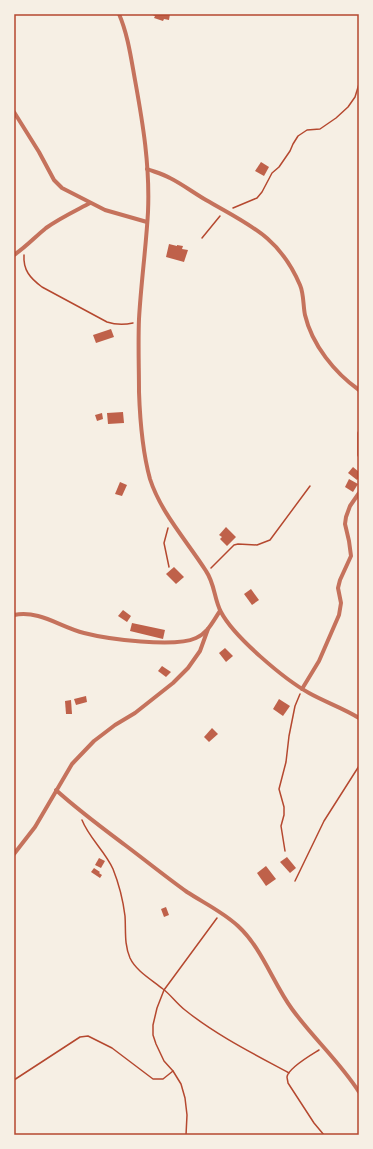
<svg xmlns="http://www.w3.org/2000/svg" width="373" height="1149" viewBox="0 0 373 1149" font-family="Karla,sans-serif">
<rect width="100%" height="100%" fill="#f6efe4"/>
<g fill="#bf614a">
<polygon points="150,14 170,14 169,20 164,19 163,21 154,18 155,16"/>
<polygon points="261,162 269,167 264,176 255,171"/>
<polygon points="169,244 177,246 177,245 183,246 182,249 188,250 184,262 166,257"/>
<polygon points="111,329 114,337 96,343 93,335"/>
<polygon points="123,412 124,423 108,424 107,413"/>
<polygon points="102,413 103,419 97,421 95,415"/>
<polygon points="353,467 359,472 359,477 357,480 348,473"/>
<polygon points="349,479 358,484 353,492 345,487"/>
<polygon points="120,482 127,485 122,496 115,494"/>
<polygon points="226,527 236,537 227,546 220,539 222,537 219,535"/>
<polygon points="174,567 184,577 176,584 166,574"/>
<polygon points="251,589 259,600 252,605 244,594"/>
<polygon points="123,610 131,616 127,622 118,616"/>
<polygon points="132,623 165,630 163,639 130,631"/>
<polygon points="225,648 233,656 226,662 219,653"/>
<polygon points="162,666 171,672 166,677 158,671"/>
<polygon points="86,696 87,702 76,705 74,699"/>
<polygon points="279,699 290,706 283,716 273,709"/>
<polygon points="71,700 72,714 66,714 65,701"/>
<polygon points="212,728 218,734 209,742 204,737"/>
<polygon points="287,857 296,868 290,873 280,862"/>
<polygon points="99,858 105,861 101,868 95,865"/>
<polygon points="266,866 276,879 266,886 257,873"/>
<polygon points="94,868 100,872 99,873 102,875 100,878 91,872"/>
<polygon points="166,907 169,915 164,917 161,909"/>
</g>
<g fill="none" stroke-linecap="round" stroke-linejoin="round">
<g stroke="#b5482f" stroke-width="1.5">
<polyline points="233,208 257,198 262,192 272,173 279,167 290,151 293,144 298,136 307,130 320,129 336,118 348,107 355,97 359,84"/>
<polyline points="202,238 220,216"/>
<path d="M24 255C23 270 30 278 42 287L107 322C116 325 124 325 133 323"/>
<polyline points="168,528 164,543 169,567"/>
<polyline points="211,568 234,545 238,544 257,545 270,540 310,486"/>
<path d="M82 820C89 838 105 851 113 869 119 884 123 900 125 916 126 931 124 944 130 958 136 971 152 980 163 989 171 995 177 1004 185 1010 216 1035 254 1054 289 1073"/>
<polyline points="285,851 281,826 284,815 284,807 279,789 286,762 289,736 295,706 300,694"/>
<polyline points="295,881 324,821 359,766"/>
<path d="M319 1050C311 1055 288 1068 287 1077 287 1078 288 1082 288 1083L314 1123 324 1135"/>
<polyline points="14,1080 80,1037 88,1036 112,1048 153,1079 163,1079 173,1071"/>
<polyline points="186,1135 187,1115 185,1098 181,1084 173,1071 164,1061 156,1044 153,1035 153,1025 157,1008 164,990 217,918"/>
</g>
<g stroke="#c5725c" stroke-width="4">
<path d="M119 14C128 35 131 58 135 80 143 124 150 166 148 212 146 248 141 283 139 319 138 343 139 368 139 392 140 421 142 450 150 479 161 513 187 541 206 571 215 584 214 599 221 612 234 637 284 679 309 693 325 702 343 708 359 718"/>
<polyline points="14,112 39,152 54,180 62,188 105,210 147,222"/>
<path d="M147 169C155 172 163 174 170 178 182 184 194 193 206 200 249 225 279 236 300 285 304 294 303 306 305 315 312 345 335 373 359 390"/>
<path d="M14 255C26 247 35 237 46 228 60 218 75 211 90 203"/>
<polyline points="359,433 359,455"/>
<path d="M14 615C40 610 60 627 84 633 107 639 175 648 196 638 208 633 213 621 220 611"/>
<polyline points="302,689 319,661 339,615 341,603 338,588 340,580 351,556 349,541 345,524 346,517 350,506 359,493"/>
<path d="M56 790C78 810 101 827 125 845 145 860 166 877 187 892 204 903 223 912 238 926 262 948 273 983 292 1009 313 1038 340 1062 359 1092"/>
<polyline points="14,854 35,827 72,764 94,741 115,725 135,713 173,683 188,668 200,651 208,629"/>
</g>
</g>
<rect width="373" height="1149" fill="none" stroke="#f6efe4" stroke-width="30"/>
<rect x="15" y="15" width="343" height="1119" fill="none" stroke="#b5482f" stroke-width="1.5"/>
</svg>
